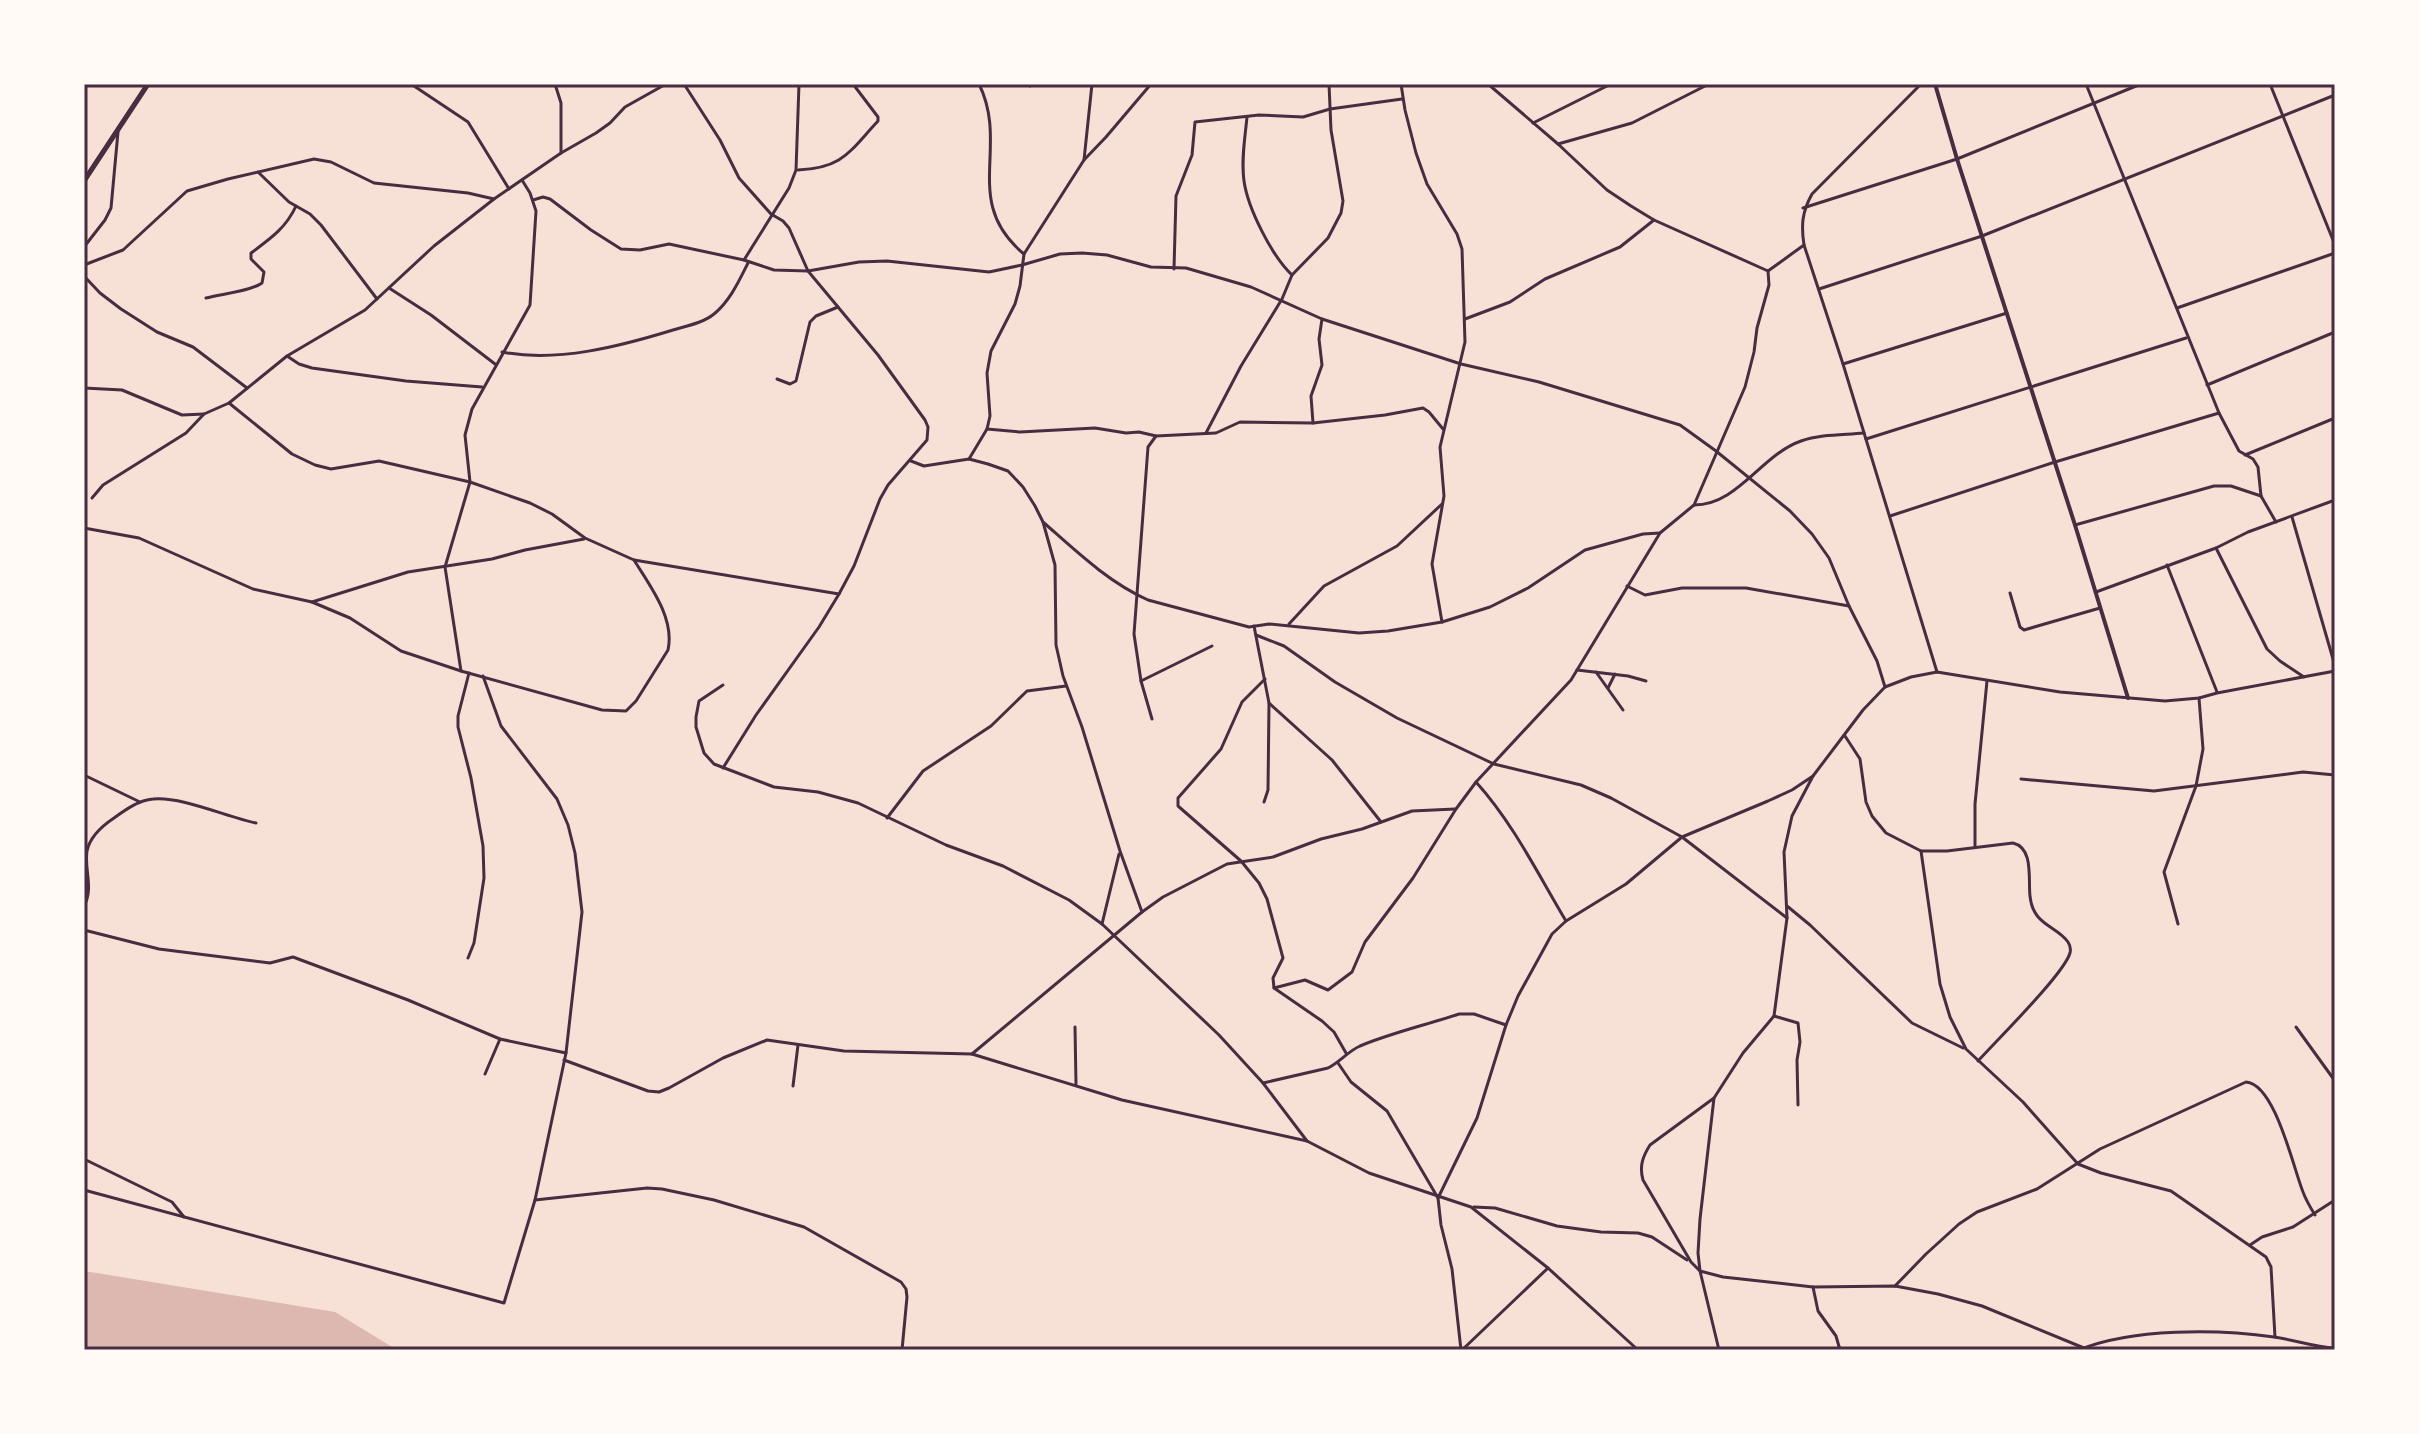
<svg xmlns="http://www.w3.org/2000/svg" width="2419" height="1434" viewBox="0 0 2419 1434" font-family="'PT Sans',sans-serif">
<rect width="100%" height="100%" fill="#f7e1d7"/>
<polygon fill="#dcb8b0" points="84,1271 335,1312 397,1350 84,1350"/>
<g fill="none" stroke-linecap="round" stroke-linejoin="round">
<g stroke="#4a2c40" stroke-width="3">
<polyline points="411,84 468,122 509,189"/>
<polyline points="555,84 561,103 561,153"/>
<polyline points="684,84 720,140 739,178 771,214 783,221 789,228 808,271 878,355 925,420 928,427 927,440 888,485 880,499 854,566 839,594 819,627 756,715 723,768"/>
<path d="M979 84C1010 147 961 202 1024 254"/>
<polyline points="1029,84 1030,86"/>
<polyline points="1401,84 1405,110 1416,153 1427,184 1457,234 1462,249 1465,342 1440,447 1444,496 1432,564 1442,622"/>
<polyline points="1488,84 1558,144 1607,190 1631,206 1654,220 1768,271 1804,245"/>
<path d="M1921 84 1812 194C1802 212 1801 225 1804 245L1843 364 1937 672"/>
<polyline points="2270,84 2335,245"/>
<path d="M1247 117C1245 138 1241 160 1244 181 1248 209 1272 256 1292 275"/>
<polyline points="1533,123 1611,84"/>
<polyline points="1558,144 1632,123 1709,84"/>
<polyline points="1084,160 1092,84"/>
<path d="M798 170C843 168 849 152 878 121V117L853 84"/>
<polyline points="258,172 289,202 310,214 321,225 377,299"/>
<polyline points="533,200 543,197 550,199 591,230 621,249 640,250 669,244 744,260 774,270 808,271 859,262 887,261 989,272 1022,265 1060,254 1082,253 1107,255 1151,267 1186,268 1251,287 1322,319 1461,364 1539,382 1680,425 1716,451 1790,511 1812,534 1829,558 1849,606 1877,661 1885,687"/>
<polyline points="1803,208 1957,159 2141,84"/>
<polyline points="84,247 105,220 111,208 118,132"/>
<polyline points="744,260 789,188 796,170 799,84"/>
<polyline points="84,265 123,250 187,191 228,179 314,159 331,162 374,183 468,193 494,199"/>
<polyline points="1174,269 1176,196 1192,155 1195,122 1259,115 1303,117 1330,109 1402,99"/>
<polyline points="84,276 100,293 121,309 157,332 193,347 247,388"/>
<polyline points="389,288 431,315 495,364"/>
<polyline points="1819,289 1982,236 2335,95"/>
<path d="M206 298C221 294 251 291 262 283L264 272 251 259V253C270 239 286 228 296 206"/>
<polyline points="2177,308 2335,253"/>
<polyline points="1465,319 1510,302 1545,279 1620,247 1654,220"/>
<path d="M502 352C557 363 621 346 673 330 686 326 703 323 714 314 730 301 739 281 748 263"/>
<polyline points="287,356 299,364 312,368 406,381 482,387"/>
<polyline points="1843,364 2007,313"/>
<polyline points="777,379 790,384 796,381 810,322 816,316 838,307"/>
<polyline points="2207,385 2335,332"/>
<polyline points="84,388 122,390 182,415 204,414 229,403 287,356 365,310 434,246 494,199 561,153 596,133 610,123 625,107 666,84"/>
<polyline points="229,403 292,454 315,465 331,469 379,461 470,482 530,503 552,514 585,538 634,560 839,594"/>
<polyline points="2219,413 2239,451 2253,459 2258,467 2261,496 2276,522"/>
<polyline points="1313,423 1311,396 1322,365 1319,339 1322,319"/>
<polyline points="987,429 1020,432 1095,428 1126,433 1139,432 1156,436 1216,433 1240,422 1313,423 1385,415 1423,408 1429,412 1443,429"/>
<polyline points="1206,433 1241,366 1282,299 1292,275 1328,238 1341,213 1343,201 1331,130 1329,84"/>
<polyline points="1866,439 2186,338"/>
<polyline points="2245,455 2335,418"/>
<polyline points="969,459 987,429 990,416 987,373 991,351 1015,304 1020,286 1024,254 1084,160 1106,137 1151,84"/>
<polyline points="911,461 924,466 969,459 988,464 1008,471 1023,487 1035,506 1043,522 1055,565 1056,645 1063,676 1082,727 1120,851 1142,912"/>
<polyline points="92,498 103,485 186,433 204,414"/>
<path d="M1694 505C1738 505 1761 455 1801 441 1821 434 1843 435 1864 433"/>
<polyline points="1890,516 2055,462 2219,413 2086,84"/>
<polyline points="2292,517 2335,666"/>
<path d="M1043 522C1076 551 1108 582 1148 600L1249 627 1269 624 1359 633 1388 631 1442 622 1490 607 1528 588 1585 550 1643 534 1660 533"/>
<polyline points="2075,525 2214,486 2231,486 2261,496"/>
<path d="M84 528 139 538 253 589 312 602 350 618 401 651 461 671 602 710 626 711 636 701 668 650C675 618 650 586 634 560"/>
<polyline points="2216,548 2267,649 2280,661 2304,677"/>
<polyline points="2167,565 2217,692"/>
<polyline points="1627,586 1645,595 1682,588 1746,588 1849,606"/>
<polyline points="2096,592 2216,548 2248,532 2335,500"/>
<polyline points="2010,593 2020,627 2024,630 2100,608"/>
<polyline points="312,602 408,572 492,559 525,550 584,539"/>
<polyline points="1289,624 1324,586 1397,546 1442,504"/>
<polyline points="1254,626 1269,703 1268,790 1264,802"/>
<polyline points="1256,635 1284,646 1335,682 1397,718 1494,764 1581,785 1611,798 1682,837 1787,918"/>
<polyline points="1577,670 1628,676 1646,681"/>
<polyline points="461,671 445,567 470,482 465,435 472,409 530,305 536,211 530,193 522,180"/>
<polyline points="1596,672 1623,710"/>
<polyline points="1265,679 1242,702 1221,749 1178,798 1178,806 1241,861 1259,883 1267,899 1283,958 1273,978 1274,988 1322,1021 1334,1032 1346,1053"/>
<polyline points="1141,681 1212,646"/>
<polyline points="723,685 699,701 696,717 696,727 704,753 714,764 774,787 818,792 858,803 946,845 1003,866 1069,900 1102,924 1219,1035 1263,1083 1307,1141"/>
<polyline points="1608,688 1615,674"/>
<polyline points="1269,703 1332,760 1381,822"/>
<polyline points="1152,719 1141,681 1134,634 1148,447 1156,436"/>
<path d="M1845 736 1860 759 1866 802 1872 816 1886 833 1921 851H1947L2013 843C2034 848 2028 879 2030 896 2033 926 2056 925 2068 942 2070 945 2071 949 2070 953 2064 974 1996 1041 1978 1061"/>
<polyline points="84,775 140,802"/>
<polyline points="2021,779 2154,791 2303,772 2335,775"/>
<path d="M1476 782C1513 823 1538 874 1566 921"/>
<polyline points="887,818 923,771 991,726 1027,691 1066,686"/>
<polyline points="1975,847 1975,804 1987,681"/>
<polyline points="1921,851 1940,984 1950,1017 1966,1049 2023,1102 2078,1164 2101,1173 2171,1191 2266,1257 2271,1267 2275,1337"/>
<path d="M84 906C94 888 84 869 87 851 90 836 102 826 114 818 125 810 139 800 153 799 181 796 227 817 256 823"/>
<polyline points="1787,906 1810,925 1912,1023 1963,1048"/>
<polyline points="1102,924 1119,854"/>
<polyline points="2178,924 2164,872 2196,786 2203,749 2199,698"/>
<polyline points="84,930 159,949 270,963 293,957 408,1000 500,1039 566,1053"/>
<polyline points="468,958 474,943 484,878 483,846 471,778 458,727 458,716 469,673"/>
<polyline points="1274,988 1305,980 1328,990 1352,972 1365,942 1413,878 1456,809 1476,782 1571,680 1660,533 1694,505 1745,387 1754,352 1757,328 1769,285 1768,271"/>
<polyline points="1774,1016 1798,1023 1800,1042 1797,1060 1798,1105"/>
<polyline points="1075,1027 1076,1084"/>
<polyline points="2296,1027 2335,1081"/>
<polyline points="972,1054 1142,912 1163,897 1227,864 1273,857 1321,839 1362,829 1412,811 1455,809"/>
<polyline points="564,1060 648,1091 659,1092 669,1088 723,1058 767,1040 844,1051 972,1054 1122,1100 1307,1141 1369,1173 1471,1207 1548,1268 1638,1350"/>
<polyline points="1338,1063 1351,1082 1387,1111 1438,1198 1441,1225 1452,1269 1461,1350"/>
<polyline points="485,1074 500,1039"/>
<path d="M1263 1083 1328 1068C1340 1062 1347 1052 1360 1046 1391 1033 1426 1025 1459 1014H1474L1506 1025"/>
<polyline points="793,1086 798,1045"/>
<path d="M1714 1098 1650 1145C1643 1156 1639 1166 1643 1180L1691 1262 1700 1271 1723 1277 1813 1287 1895 1286 1938 1294 1982 1306 2084 1348"/>
<polyline points="84,1159 172,1202 184,1217"/>
<polyline points="84,1190 504,1303 535,1200 566,1053 582,912 575,853 568,825 557,799 501,726 483,676"/>
<polyline points="1438,1198 1477,1118 1506,1025 1518,996 1552,934 1566,921 1626,884 1682,837 1768,801 1792,790 1813,776"/>
<polyline points="535,1200 647,1188 662,1189 714,1200 804,1227 901,1282 906,1289 907,1297 902,1350"/>
<polyline points="1474,1207 1495,1208 1557,1226 1601,1232 1638,1233 1652,1237 1687,1260"/>
<polyline points="2250,1245 2262,1237 2293,1227 2335,1200"/>
<path d="M1895 1286 1926 1254 1959 1224 1977 1212 2037 1189 2100 1149 2246 1082C2275 1084 2293 1167 2303 1192 2306 1200 2310 1207 2315 1215"/>
<polyline points="1813,1287 1818,1311 1836,1336 1840,1350"/>
<polyline points="1462,1350 1548,1268"/>
<polyline points="1719,1350 1700,1271 1698,1253 1700,1219 1714,1098 1743,1053 1774,1016 1787,918 1784,852 1792,816 1813,776 1863,710 1885,687 1911,677 1937,672 2060,692 2165,701 2199,698 2217,693 2335,671"/>
<path d="M2079 1350C2132 1328 2218 1329 2274 1337 2295 1340 2314 1347 2335 1348"/>
</g>
<polyline stroke="#4a2c40" stroke-width="4" points="1935,84 1957,159 2075,525 2128,698"/>
<polyline stroke="#4a2c40" stroke-width="5" points="84,181 148,84"/>
</g>
<rect width="2419" height="1434" fill="none" stroke="#fffaf5" stroke-width="172"/>
<rect x="86" y="86" width="2247" height="1262" fill="none" stroke="#4a2c40" stroke-width="3"/>
</svg>
